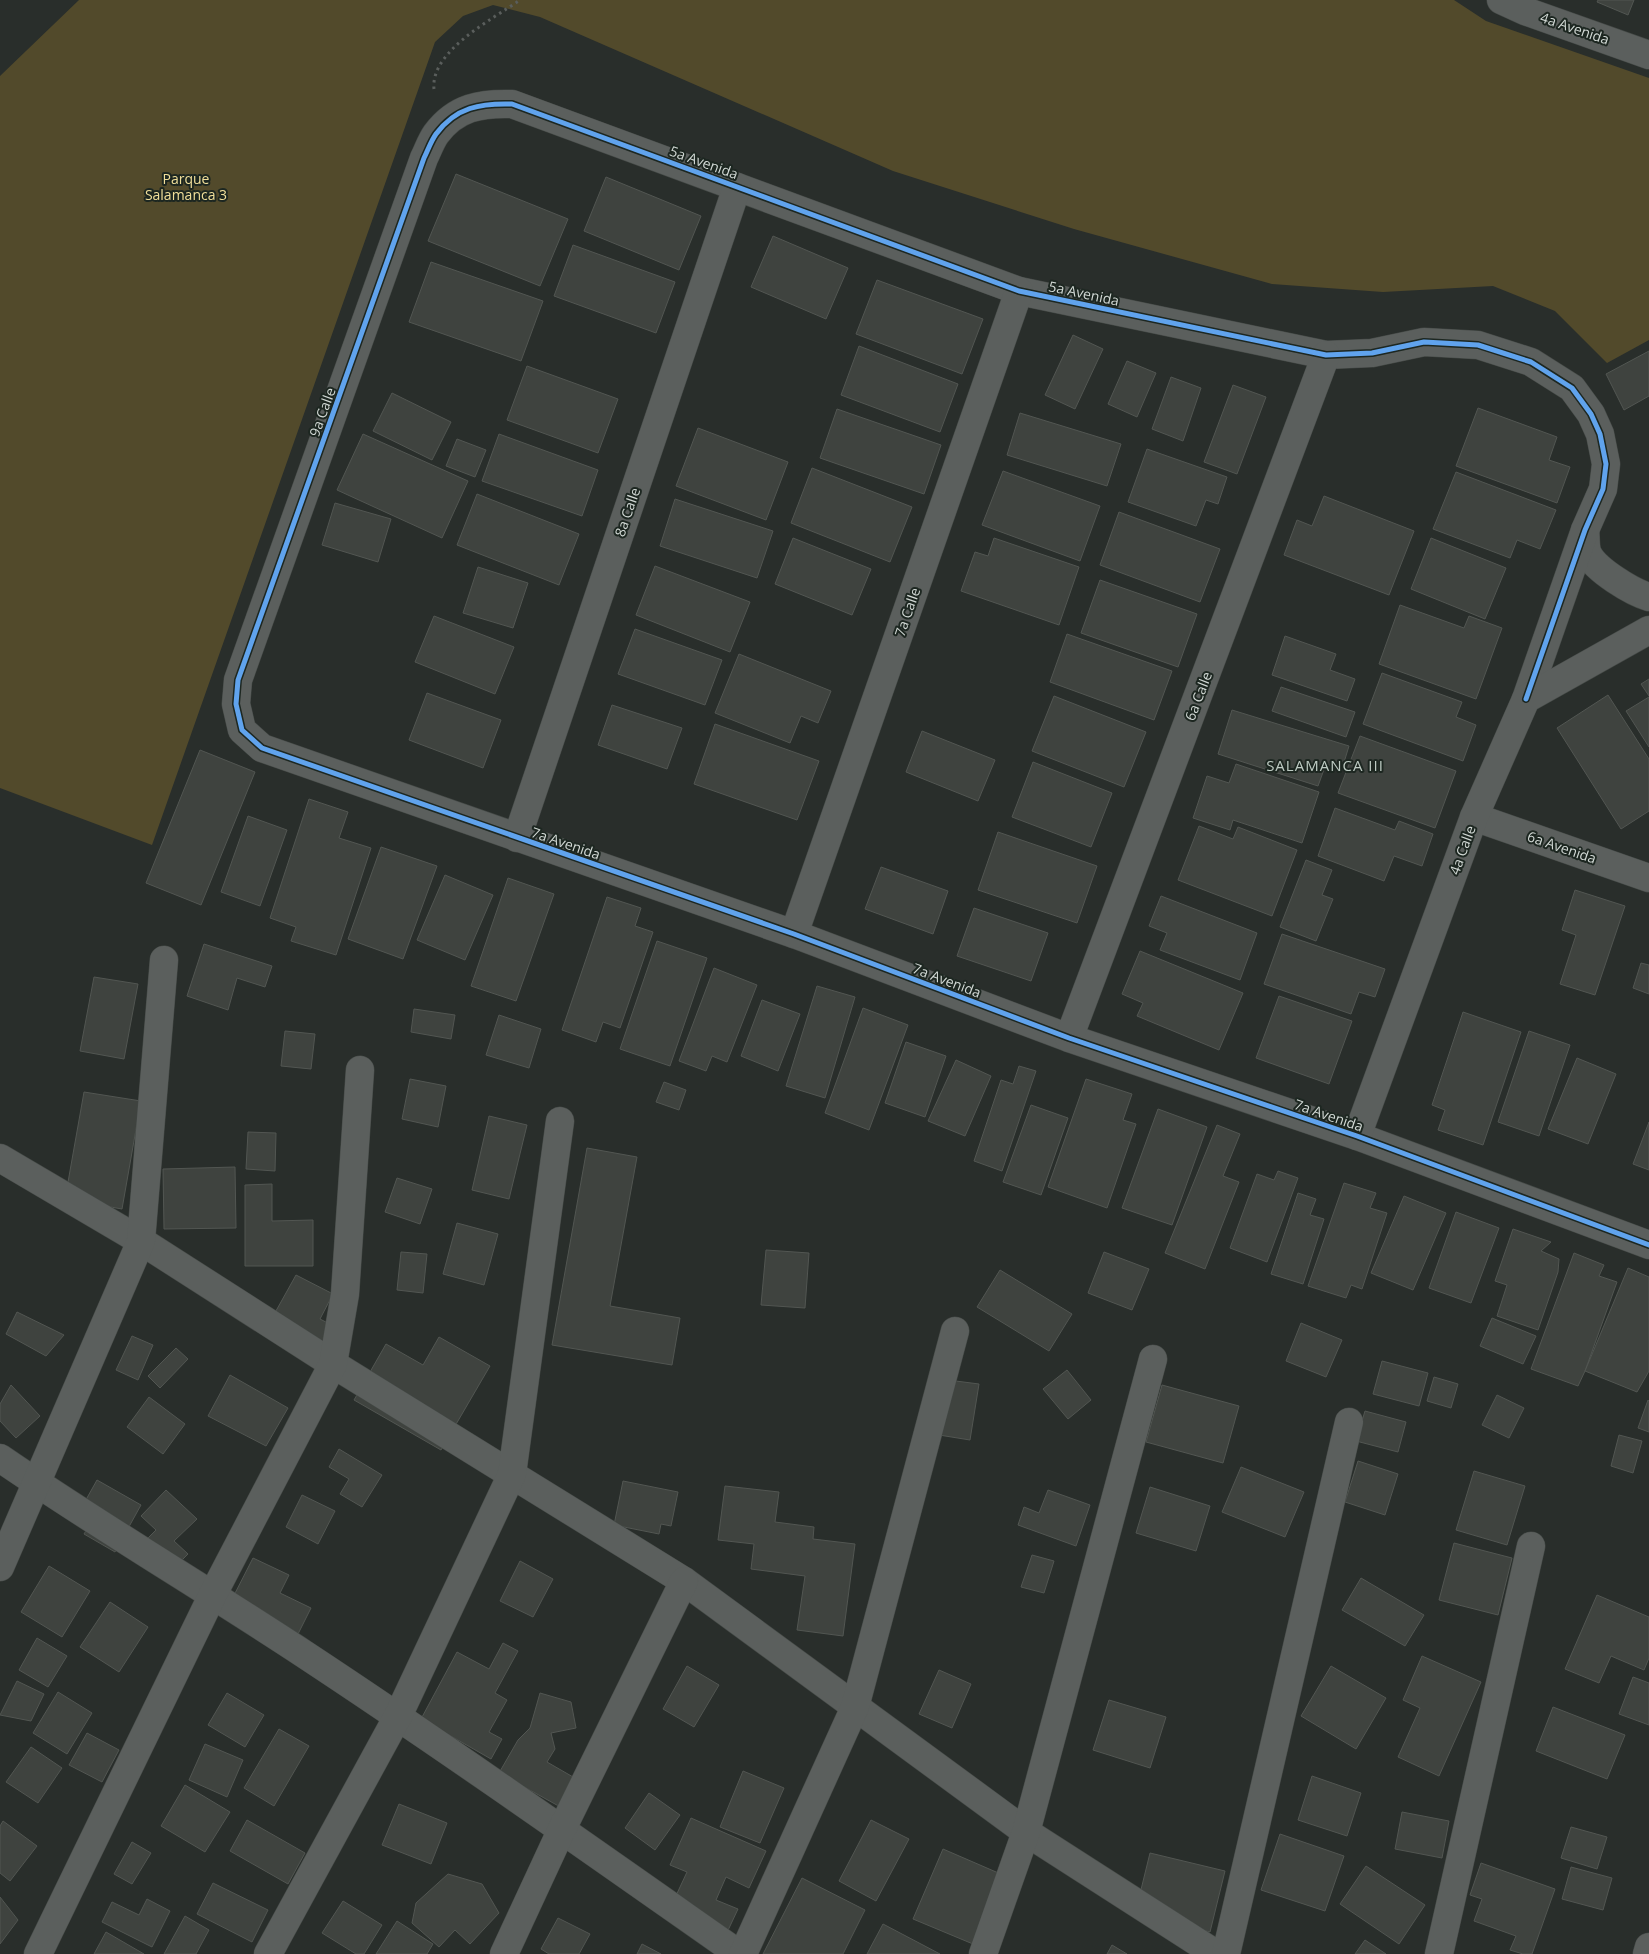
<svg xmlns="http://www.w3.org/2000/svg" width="1649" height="1954" viewBox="0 0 1649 1954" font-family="'Open Sans',sans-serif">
<rect width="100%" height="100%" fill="#292e2b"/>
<polygon fill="#524a2b" points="79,0 1454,0 1486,21 1649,78 1649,340 1607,363 1555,311 1493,286 1383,292 1272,284 1074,229 893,171 540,17 493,5 463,16 435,42 152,845 0,788 0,76"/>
<g fill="#3f433f" stroke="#525652">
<polygon points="1598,0 1634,0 1628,15 1597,2"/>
<polygon points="456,174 568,219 540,286 428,241"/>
<polygon points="606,177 701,216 679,270 584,231"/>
<polygon points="773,236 848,268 826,319 751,287"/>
<polygon points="573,245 675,282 656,333 554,296"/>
<polygon points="431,262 543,301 521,361 409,322"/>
<polygon points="877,280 983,319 962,374 856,334"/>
<polygon points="1073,335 1103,349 1075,409 1045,395"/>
<polygon points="859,346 958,384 940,432 841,395"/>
<polygon points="1649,351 1649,396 1624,410 1606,374"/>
<polygon points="1127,361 1156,373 1137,417 1108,404"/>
<polygon points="527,366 618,399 598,453 507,420"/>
<polygon points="1171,377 1201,388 1183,441 1152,429"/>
<polygon points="1233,385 1266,397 1237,474 1204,462"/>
<polygon points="392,393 451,422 432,460 373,431"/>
<polygon points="1478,408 1557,437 1549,460 1570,467 1557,503 1456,466"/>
<polygon points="837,409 941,445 924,494 820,458"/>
<polygon points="1020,413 1121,444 1107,486 1007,455"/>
<polygon points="698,428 788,462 766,520 676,486"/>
<polygon points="363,434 468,481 442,538 337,490"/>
<polygon points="499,434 598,470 582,516 482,481"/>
<polygon points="457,439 486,450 475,477 446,466"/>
<polygon points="1147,449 1227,477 1218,504 1206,500 1196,526 1128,502"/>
<polygon points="812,468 912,507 890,562 791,523"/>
<polygon points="1003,471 1100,506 1080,561 982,525"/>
<polygon points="1456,472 1556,510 1540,549 1517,540 1510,558 1433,529"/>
<polygon points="477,494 579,534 559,585 457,545"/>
<polygon points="1324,496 1414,531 1389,595 1284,555 1297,520 1312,526"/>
<polygon points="675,499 773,531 757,578 660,546"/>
<polygon points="335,503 391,519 378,562 322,545"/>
<polygon points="1119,512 1220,549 1200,602 1100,565"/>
<polygon points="793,538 871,569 852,615 775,584"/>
<polygon points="994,538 1079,567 1059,625 961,591 975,552 988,556"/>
<polygon points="1431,538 1506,568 1485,619 1411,589"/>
<polygon points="655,566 750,602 730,652 636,615"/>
<polygon points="478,567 528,583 513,628 463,613"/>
<polygon points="1100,580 1197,614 1178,667 1081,633"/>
<polygon points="1400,605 1464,628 1469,616 1502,628 1476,699 1379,664"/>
<polygon points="434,616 514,647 495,694 415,662"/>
<polygon points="635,629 722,660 705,705 618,674"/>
<polygon points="1067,634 1172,671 1154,720 1050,682"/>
<polygon points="1285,636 1336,654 1330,670 1355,679 1347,701 1272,675"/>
<polygon points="739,654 831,691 818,723 801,716 790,743 715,713"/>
<polygon points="1382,673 1462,702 1456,717 1476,725 1463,761 1363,724"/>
<polygon points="1649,679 1649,696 1641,684"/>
<polygon points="1281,687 1355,712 1346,737 1272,711"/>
<polygon points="427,693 501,720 483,768 409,740"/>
<polygon points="1608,695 1649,759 1649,811 1621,829 1557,728"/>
<polygon points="1054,696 1146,732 1124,787 1032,751"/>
<polygon points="1649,697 1649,747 1626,711"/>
<polygon points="612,705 682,728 667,769 598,745"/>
<polygon points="1232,710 1349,746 1342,769 1326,764 1318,786 1218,754"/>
<polygon points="715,724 819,761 797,820 694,784"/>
<polygon points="922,731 995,760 978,801 906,772"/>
<polygon points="1360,736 1456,771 1435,828 1338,793"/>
<polygon points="200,750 255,772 201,905 146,883"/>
<polygon points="1033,762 1112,793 1091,847 1012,817"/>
<polygon points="1236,764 1319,792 1302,843 1233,820 1230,830 1193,818 1207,776 1229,783"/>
<polygon points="309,799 348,812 339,838 371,848 336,955 291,941 296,927 270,918"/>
<polygon points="1335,808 1395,830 1399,821 1433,834 1422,866 1394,856 1384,881 1318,856"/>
<polygon points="248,816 287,830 260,906 221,892"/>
<polygon points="1199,826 1233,839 1238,827 1297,850 1272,916 1178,880"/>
<polygon points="998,832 1097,866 1077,923 978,890"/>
<polygon points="381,847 437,866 403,959 348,939"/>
<polygon points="1306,860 1332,870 1322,895 1333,899 1316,941 1280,927"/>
<polygon points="881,867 948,891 933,934 865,909"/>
<polygon points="445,875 493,895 465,960 417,940"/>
<polygon points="508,878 554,894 516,1001 471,986"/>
<polygon points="1575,890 1625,906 1595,995 1560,984 1576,935 1562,930"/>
<polygon points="1161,896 1257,933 1240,980 1160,950 1167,933 1149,926"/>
<polygon points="607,897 641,908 635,926 653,932 620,1028 603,1022 596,1042 562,1030"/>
<polygon points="974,908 1048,933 1031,981 957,956"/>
<polygon points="1282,934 1385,969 1375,997 1359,992 1351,1014 1264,984"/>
<polygon points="657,941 707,958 670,1066 620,1049"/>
<polygon points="204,944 272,966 265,987 237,978 228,1010 187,996"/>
<polygon points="1140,951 1243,993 1219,1050 1137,1016 1143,1003 1122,994"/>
<polygon points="1641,963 1649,965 1649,994 1633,988"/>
<polygon points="714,968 757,985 727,1062 712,1056 706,1071 679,1061"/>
<polygon points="94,977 138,984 124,1059 80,1051"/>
<polygon points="817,986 855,997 825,1098 786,1086"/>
<polygon points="1279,996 1352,1021 1329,1084 1256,1058"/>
<polygon points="762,1000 800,1014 778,1071 741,1056"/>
<polygon points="863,1008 908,1025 869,1130 825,1113"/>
<polygon points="414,1009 455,1015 451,1039 411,1032"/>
<polygon points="1463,1012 1521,1032 1483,1145 1438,1130 1445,1110 1432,1105"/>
<polygon points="499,1015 541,1029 529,1068 486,1055"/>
<polygon points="285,1031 315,1034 311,1069 281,1066"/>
<polygon points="1529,1031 1570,1045 1539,1136 1498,1122"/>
<polygon points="906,1042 946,1056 925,1117 885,1103"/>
<polygon points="1577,1058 1616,1074 1588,1144 1548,1129"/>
<polygon points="956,1060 991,1076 965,1136 928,1121"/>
<polygon points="1019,1066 1036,1071 1002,1171 974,1161 1001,1080 1013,1084"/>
<polygon points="410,1079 446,1086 438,1127 402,1119"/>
<polygon points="1086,1079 1132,1094 1123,1120 1136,1124 1107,1208 1048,1187"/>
<polygon points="664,1082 686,1090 679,1110 656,1102"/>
<polygon points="84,1092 141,1101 122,1209 65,1199"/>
<polygon points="1031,1105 1068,1118 1041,1195 1003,1182"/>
<polygon points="1158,1109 1207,1127 1172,1225 1122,1208"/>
<polygon points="489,1116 527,1125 509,1199 472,1190"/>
<polygon points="1649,1122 1649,1170 1633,1164"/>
<polygon points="1217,1125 1240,1134 1223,1176 1239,1182 1205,1269 1165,1253"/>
<polygon points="248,1132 276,1133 275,1171 246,1169"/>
<polygon points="587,1148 637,1157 610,1306 680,1318 672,1365 552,1345"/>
<polygon points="235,1167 236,1228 164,1229 163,1169"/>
<polygon points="1278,1171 1298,1178 1267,1262 1230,1248 1257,1174 1274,1180"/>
<polygon points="397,1178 432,1189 420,1224 385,1212"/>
<polygon points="1344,1183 1376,1193 1370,1208 1387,1213 1362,1289 1351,1285 1346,1298 1308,1286"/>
<polygon points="272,1184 272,1221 313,1220 313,1266 245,1266 245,1185"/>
<polygon points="1298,1193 1316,1199 1310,1215 1324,1219 1303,1284 1271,1274"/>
<polygon points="1404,1196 1446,1213 1413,1290 1371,1273"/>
<polygon points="1456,1212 1499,1228 1471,1303 1429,1288"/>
<polygon points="457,1223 498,1234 484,1285 443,1274"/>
<polygon points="1513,1229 1551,1242 1541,1251 1559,1259 1558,1272 1538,1330 1497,1316 1507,1285 1495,1281"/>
<polygon points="766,1250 809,1253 805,1308 761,1305"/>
<polygon points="401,1252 427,1254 423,1293 397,1290"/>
<polygon points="1104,1252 1149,1269 1132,1310 1088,1293"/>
<polygon points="1574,1253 1604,1265 1599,1276 1617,1282 1585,1371 1578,1386 1531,1369"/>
<polygon points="1628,1268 1649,1277 1649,1371 1637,1392 1585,1371"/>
<polygon points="1000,1270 1072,1314 1049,1351 977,1307"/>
<polygon points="296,1275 333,1294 320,1319 345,1332 331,1361 267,1327"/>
<polygon points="17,1312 64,1335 46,1356 6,1334"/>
<polygon points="1492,1318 1536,1336 1523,1364 1480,1346"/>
<polygon points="1301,1323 1342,1340 1326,1377 1286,1361"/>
<polygon points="132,1336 153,1345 138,1380 116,1370"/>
<polygon points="439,1337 490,1366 441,1450 354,1400 386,1344 423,1365"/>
<polygon points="176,1348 188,1359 160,1388 148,1376"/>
<polygon points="1382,1361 1428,1373 1419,1406 1373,1394"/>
<polygon points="1067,1370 1091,1400 1068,1419 1043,1389"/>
<polygon points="230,1375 288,1408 266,1446 208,1416"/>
<polygon points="1434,1377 1458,1384 1451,1408 1427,1401"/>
<polygon points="948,1380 979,1384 970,1440 939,1435"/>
<polygon points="11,1385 40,1416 16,1438 0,1421 0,1404"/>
<polygon points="1162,1385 1239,1406 1223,1463 1146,1442"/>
<polygon points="1497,1395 1524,1408 1509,1438 1482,1425"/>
<polygon points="149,1397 185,1424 163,1454 127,1427"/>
<polygon points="1648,1400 1649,1401 1649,1432 1638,1428"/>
<polygon points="1365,1411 1406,1422 1398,1452 1356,1441"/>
<polygon points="1619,1435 1642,1441 1633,1473 1611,1466"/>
<polygon points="339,1449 382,1475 362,1507 340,1494 349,1479 329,1467"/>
<polygon points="1358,1461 1398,1474 1385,1515 1345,1502"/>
<polygon points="1241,1467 1304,1492 1285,1537 1222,1512"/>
<polygon points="1474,1471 1525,1486 1507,1545 1456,1530"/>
<polygon points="97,1480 141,1505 115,1552 84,1534 92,1521 78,1514"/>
<polygon points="623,1481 678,1492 671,1526 661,1524 659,1534 614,1525"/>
<polygon points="725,1486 779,1492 775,1522 814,1527 813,1539 855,1544 843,1636 797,1630 805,1576 751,1569 754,1544 718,1540"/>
<polygon points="1150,1487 1210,1506 1196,1551 1136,1533"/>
<polygon points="166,1490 197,1519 174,1541 188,1554 162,1580 146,1564 142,1544 156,1530 141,1516"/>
<polygon points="1048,1490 1090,1505 1076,1546 1018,1525 1024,1507 1039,1513"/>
<polygon points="302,1495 335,1511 318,1544 286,1527"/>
<polygon points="1454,1543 1512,1558 1498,1615 1439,1600"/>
<polygon points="1032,1555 1054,1561 1044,1593 1021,1587"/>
<polygon points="253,1558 289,1575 280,1593 311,1608 295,1640 228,1607"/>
<polygon points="520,1561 553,1579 533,1617 500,1601"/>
<polygon points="49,1566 90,1591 62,1637 21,1612"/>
<polygon points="1361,1578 1424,1615 1405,1646 1342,1610"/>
<polygon points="1597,1595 1649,1617 1649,1658 1644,1670 1611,1656 1599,1683 1565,1669"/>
<polygon points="110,1602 148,1627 119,1672 80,1647"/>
<polygon points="37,1638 67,1656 48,1687 19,1670"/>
<polygon points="503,1643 518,1651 495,1693 507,1700 489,1732 502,1739 491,1759 421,1719 457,1652 489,1669"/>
<polygon points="1422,1656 1481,1682 1439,1776 1398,1757 1420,1708 1403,1700"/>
<polygon points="687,1666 719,1685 694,1727 663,1709"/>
<polygon points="1331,1666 1386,1698 1356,1749 1301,1716"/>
<polygon points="939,1670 971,1684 952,1728 919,1714"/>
<polygon points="1633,1677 1649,1683 1649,1725 1619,1714"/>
<polygon points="17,1681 44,1694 31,1721 0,1715"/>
<polygon points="58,1692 92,1713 67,1754 33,1733"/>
<polygon points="227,1693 264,1715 245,1747 208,1725"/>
<polygon points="540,1693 571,1702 576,1728 551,1733 555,1749 547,1762 580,1781 564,1809 499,1773 518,1740 530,1728"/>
<polygon points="1109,1700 1166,1717 1150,1768 1093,1750"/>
<polygon points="1553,1707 1625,1735 1607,1779 1536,1751"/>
<polygon points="279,1729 309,1746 274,1806 244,1788"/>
<polygon points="87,1733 119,1750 102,1782 69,1765"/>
<polygon points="205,1744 243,1760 227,1797 189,1780"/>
<polygon points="31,1747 62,1768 38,1803 6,1782"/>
<polygon points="743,1771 784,1788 760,1843 720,1827"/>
<polygon points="1312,1776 1361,1793 1347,1836 1298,1820"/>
<polygon points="185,1785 230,1812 205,1852 161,1826"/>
<polygon points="649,1793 680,1815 655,1850 625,1828"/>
<polygon points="399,1804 447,1823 431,1864 382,1845"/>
<polygon points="1402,1812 1449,1821 1442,1858 1395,1849"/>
<polygon points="691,1818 766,1851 749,1888 726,1877 716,1900 738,1909 723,1941 667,1915 687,1872 670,1865"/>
<polygon points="247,1820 305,1853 288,1884 230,1851"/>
<polygon points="871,1820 909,1839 876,1901 839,1881"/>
<polygon points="3,1821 37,1846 10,1881 0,1873 0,1826"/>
<polygon points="1571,1827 1607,1837 1597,1869 1561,1858"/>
<polygon points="1280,1834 1344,1856 1325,1911 1261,1890"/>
<polygon points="132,1842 151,1853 132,1884 114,1874"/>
<polygon points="943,1849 1003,1875 973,1944 913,1919"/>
<polygon points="1150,1853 1225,1871 1210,1932 1135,1914"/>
<polygon points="1481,1863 1555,1889 1532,1954 1523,1954 1510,1950 1516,1936 1474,1921 1482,1899 1470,1895"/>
<polygon points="1366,1866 1425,1905 1399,1944 1340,1904"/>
<polygon points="1571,1867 1612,1878 1603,1910 1562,1899"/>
<polygon points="448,1874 482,1884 499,1913 470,1944 455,1930 439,1947 412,1923 416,1903"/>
<polygon points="802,1878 865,1910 843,1954 763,1954"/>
<polygon points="213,1883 268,1910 252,1942 197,1914"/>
<polygon points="0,1897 18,1920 0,1944"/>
<polygon points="147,1899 170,1911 152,1947 102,1922 112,1902 139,1915"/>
<polygon points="343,1901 382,1925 364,1954 356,1954 322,1933"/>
<polygon points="185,1916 209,1930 196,1954 164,1954"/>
<polygon points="558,1918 590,1934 579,1954 549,1954 541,1949"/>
<polygon points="397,1921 433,1944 427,1954 376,1954"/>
<polygon points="883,1924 940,1954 867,1954"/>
<polygon points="106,1932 144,1954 94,1954"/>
<polygon points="1365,1940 1386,1954 1355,1954"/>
<polygon points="642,1944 661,1954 637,1954"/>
<polygon points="1112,1945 1127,1954 1107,1954"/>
</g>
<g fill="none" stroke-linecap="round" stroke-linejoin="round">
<defs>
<g id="street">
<polyline points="1501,0 1525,11 1649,55"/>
<path d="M1585 530C1586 537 1585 548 1588 554 1596 570 1632 592 1649 597"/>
<path d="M1526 699 1585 530 1603 489 1606 464 1600 434 1591 414 1572 388 1531 362 1478 345 1424 342 1372 353 1326 355 1019 291 512 104C481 103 456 107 436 134 431 141 428 150 424 158L238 680 236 704 242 730 262 748 794 934 1069 1038 1357 1136 1649 1245"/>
<polyline points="1474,817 1649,878"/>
<polyline points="517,838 737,187"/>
<polyline points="794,934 1019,291"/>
<polyline points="1069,1038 1326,355"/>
<polyline points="1357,1136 1474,817 1526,699 1649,630"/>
<polyline points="0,1158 141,1241 333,1364 684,1581 1026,1832 1216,1954"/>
<path d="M0 1458C99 1526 204 1588 304 1654 451 1751 595 1853 739 1954"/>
<polyline points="0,1567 141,1241 164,960"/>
<polyline points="38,1954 213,1594 333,1364 345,1294 360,1070"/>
<polyline points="268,1954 398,1716 512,1474 560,1121"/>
<polyline points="504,1954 562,1829 684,1581"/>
<polyline points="743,1954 855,1707 955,1331"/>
<polyline points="983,1954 1026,1832 1153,1359"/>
<polyline points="1226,1954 1349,1422"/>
<polyline points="1439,1954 1531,1546"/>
<polyline points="1647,1954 1649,1947"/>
</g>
</defs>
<use href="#street" stroke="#444946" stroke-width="29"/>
<path stroke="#5a5e5c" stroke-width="3" stroke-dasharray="2.5 4" stroke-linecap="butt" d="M434 89C430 51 493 19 520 0"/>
<use href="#street" stroke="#5b5f5d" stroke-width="28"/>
<defs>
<path id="cycleway" d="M1526 699 1585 530 1603 489 1606 464 1600 434 1591 414 1572 388 1531 362 1478 345 1424 342 1372 353 1326 355 1019 291 512 104C481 103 456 107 436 134 431 141 428 150 424 158L238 680 236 704 242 730 262 748 794 934 1069 1038 1357 1136 1649 1245"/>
</defs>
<use href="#cycleway" stroke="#1d2721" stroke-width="8"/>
<use href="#cycleway" stroke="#60a3ed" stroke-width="5"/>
</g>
<g text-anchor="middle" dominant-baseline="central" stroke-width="4" stroke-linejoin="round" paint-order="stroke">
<g font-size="14" fill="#d2d9d5" stroke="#1d2721">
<text transform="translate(1575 28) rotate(19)">4a Avenida</text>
<text transform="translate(704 162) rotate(20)">5a Avenida</text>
<text transform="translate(1084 293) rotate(12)">5a Avenida</text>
<text transform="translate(322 412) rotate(-70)">9a Calle</text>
<text transform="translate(627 512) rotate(-71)">8a Calle</text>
<text transform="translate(907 612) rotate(-71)">7a Calle</text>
<text transform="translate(1198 696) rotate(-69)">6a Calle</text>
<text transform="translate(566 843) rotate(19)">7a Avenida</text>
<text transform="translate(1562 847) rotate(19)">6a Avenida</text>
<text transform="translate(1462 850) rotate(-70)">4a Calle</text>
<text transform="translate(947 980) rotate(21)">7a Avenida</text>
<text transform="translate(1329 1115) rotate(19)">7a Avenida</text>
</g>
<g font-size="14" fill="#f1df9a" stroke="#1d2721">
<text x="186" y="178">Parque<tspan x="186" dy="16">Salamanca 3</tspan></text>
</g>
<g font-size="15" letter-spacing="1" fill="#becbc3" stroke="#1d2721">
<text x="1325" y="765">SALAMANCA III</text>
</g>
</g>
</svg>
